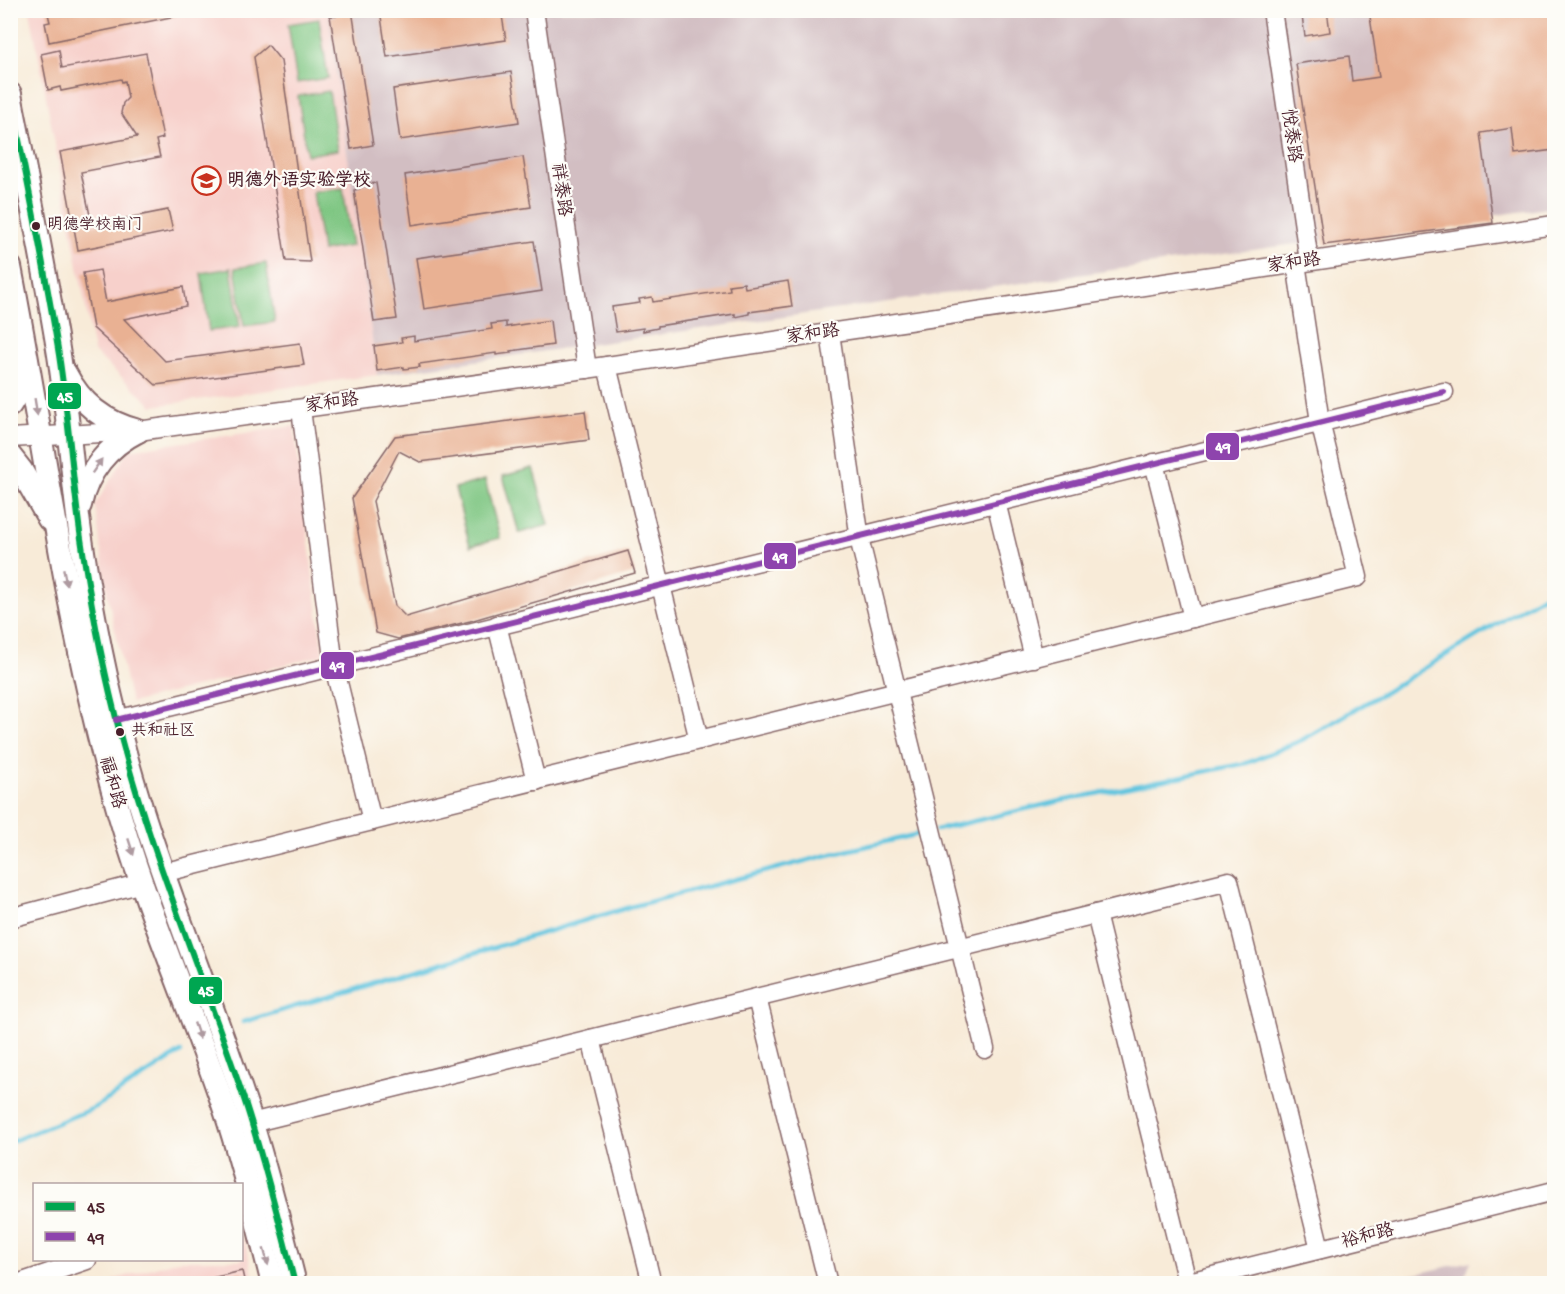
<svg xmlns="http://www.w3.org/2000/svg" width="1565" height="1294" viewBox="0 0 1565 1294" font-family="'Gochi Hand','LXGW WenKai TC',sans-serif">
<rect width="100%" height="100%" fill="#fdfcf7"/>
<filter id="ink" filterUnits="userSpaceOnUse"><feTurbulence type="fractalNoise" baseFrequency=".0167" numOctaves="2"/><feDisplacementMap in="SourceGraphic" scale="12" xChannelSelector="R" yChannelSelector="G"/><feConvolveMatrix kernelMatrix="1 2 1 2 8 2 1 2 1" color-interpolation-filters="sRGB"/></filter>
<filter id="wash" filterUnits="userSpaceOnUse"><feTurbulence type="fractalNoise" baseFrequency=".008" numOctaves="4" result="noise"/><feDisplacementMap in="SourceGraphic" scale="24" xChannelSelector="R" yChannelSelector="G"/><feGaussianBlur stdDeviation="1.35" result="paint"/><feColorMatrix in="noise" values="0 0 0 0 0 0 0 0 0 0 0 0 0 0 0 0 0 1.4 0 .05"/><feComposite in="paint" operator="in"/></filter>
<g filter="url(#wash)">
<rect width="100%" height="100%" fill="#f8ebd8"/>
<g fill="#f7d0cb">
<polygon points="30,11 328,11 377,375 153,406 94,352"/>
<polygon points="294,426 323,655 131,703 107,593 95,505 129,450"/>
<polygon points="244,1238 255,1283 114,1284 113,1280 178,1260 242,1260 242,1239"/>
</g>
<g fill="#d2bec2">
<polygon points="328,11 1554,11 1554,207 377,375"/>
<polygon points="1471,1261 1462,1283 1378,1283"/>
</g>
<g fill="#7ec682" stroke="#647256" stroke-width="1.5">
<polygon points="319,19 328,78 297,83 288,24"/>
<polygon points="329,91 338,150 307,155 298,96"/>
<polygon points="343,188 352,246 322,251 313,192"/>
<polygon points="266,263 275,322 244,326 235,268"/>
<polygon points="231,268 240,327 209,331 201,273"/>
<polygon points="533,468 549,525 519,533 503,476"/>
<polygon points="485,480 500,538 470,546 455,488"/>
</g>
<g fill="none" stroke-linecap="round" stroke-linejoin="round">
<g stroke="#61c5df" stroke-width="4.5">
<polyline points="936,830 1056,802 1247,763 1302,740 1387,691 1554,589"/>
<polyline points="243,1022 630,907 824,856 928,832"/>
<polyline points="10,1142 94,1108 181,1052"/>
</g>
</g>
<g id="blocks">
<g fill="#e9b193">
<polygon points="47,10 175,10 176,16 49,42 45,23 50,22"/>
<polygon points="352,10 373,145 351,149 330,16 336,16 335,12"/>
<polygon points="380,10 501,10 506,40 387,57"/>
<polygon points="1301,10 1327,10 1330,32 1305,36"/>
<polygon points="1369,10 1554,10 1554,150 1515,155 1512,128 1481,133 1493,223 1324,245 1296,64 1349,56 1352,81 1379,77"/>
<polygon points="268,45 281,61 310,262 286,261 254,57"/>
<polygon points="59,50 62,68 146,53 163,138 156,140 160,157 81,172 92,225 168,210 173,231 78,250 60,152 137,137 121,113 123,103 128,98 125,81 122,82 121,79 61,91 60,87 48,90 41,54"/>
<polygon points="511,72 519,122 400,140 393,89"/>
<polygon points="523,157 531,207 412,225 405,175"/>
<polygon points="376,183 397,319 374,322 354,190 359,189 359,185"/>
<polygon points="534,241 542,291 424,309 416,258"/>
<polygon points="100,270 106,302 183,287 186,306 124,319 165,361 300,343 304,365 156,385 93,328 83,273"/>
<polygon points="788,281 792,306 749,312 749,314 735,317 735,314 658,326 658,328 643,331 643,328 616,332 612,307 640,303 639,299 652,297 653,302 730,290 729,285 744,283 745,288"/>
<polygon points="550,320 553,345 510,351 511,353 496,355 496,353 419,364 420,367 404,369 404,367 377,371 374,346 402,342 401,338 414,336 414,341 492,329 491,324 506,322 506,327"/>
<polygon points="585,411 589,440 420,462 399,451 373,501 395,606 406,617 628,551 635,573 470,621 398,639 376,633 352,498 395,436"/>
<polygon points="242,1271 245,1284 208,1284 207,1279"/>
</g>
</g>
</g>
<g filter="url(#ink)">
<use href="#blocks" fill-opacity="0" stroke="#876668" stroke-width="1.5"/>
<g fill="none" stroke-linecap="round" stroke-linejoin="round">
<defs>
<g id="minor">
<polyline points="534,10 587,369"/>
<polyline points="1272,10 1309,261"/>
<polyline points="830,333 861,546 985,1049"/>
<polyline points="607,366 699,740"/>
<polyline points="301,409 334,666 372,821"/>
<polyline points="10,438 138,431 607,366 1554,225"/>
<polyline points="1154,463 1193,618"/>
<polyline points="996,502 1034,658"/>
<polyline points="497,625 536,781"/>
<polyline points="116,720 1444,392"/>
<polyline points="162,873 1358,577 1320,422 1296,263"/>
<polyline points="1096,914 1187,1282"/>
<polyline points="10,918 142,883"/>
<polyline points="757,998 828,1284"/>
<polyline points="591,1039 652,1284"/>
<polyline points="251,1123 1229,881 1320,1249"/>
<polyline points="17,1284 87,1260"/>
<polyline points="1181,1284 1554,1191"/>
</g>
<g id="major">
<path d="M10 94C27 181 45 268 59 355 68 414 72 473 80 532 89 593 100 654 115 714 147 848 203 974 246 1105 265 1164 280 1224 295 1284"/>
<path d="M10 267C44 442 66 619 113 791 142 900 189 1003 225 1110 244 1167 258 1226 273 1284"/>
<path d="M65 373C81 404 104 422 138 431"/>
<polyline points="10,405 21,387 27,364"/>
<polyline points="10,456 21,470 49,519"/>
<path d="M80 505C87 472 108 446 138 431"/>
</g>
</defs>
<use href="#minor" stroke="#876668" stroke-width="21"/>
<use href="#major" stroke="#876668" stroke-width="26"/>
<use href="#minor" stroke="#fff" stroke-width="18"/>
<use href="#major" stroke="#fff" stroke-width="22"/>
<defs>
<path id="bus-1" d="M10 94C27 181 45 268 59 355 68 414 72 473 80 532 89 593 100 654 115 714 147 848 203 974 246 1105 265 1164 280 1224 295 1284"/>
<polyline id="bus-2" points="116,720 1444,392"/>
</defs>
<use href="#bus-1" stroke="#fdfcf7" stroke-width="10"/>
<use href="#bus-2" stroke="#fdfcf7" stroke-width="10"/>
<use href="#bus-1" stroke="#00a651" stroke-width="6"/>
<use href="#bus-2" stroke="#8e44ad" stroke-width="6"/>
</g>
<defs><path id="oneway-solid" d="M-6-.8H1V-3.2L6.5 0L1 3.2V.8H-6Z" transform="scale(1.5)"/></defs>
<g fill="#ae9aa0">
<use href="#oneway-solid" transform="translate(36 407) rotate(81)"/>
<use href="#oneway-solid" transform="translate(97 466) rotate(-55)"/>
<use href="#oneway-solid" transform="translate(65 577) rotate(79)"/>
<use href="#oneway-solid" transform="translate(131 847) rotate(72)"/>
<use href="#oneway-solid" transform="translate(197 1031) rotate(71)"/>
<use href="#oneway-solid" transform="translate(266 1257) rotate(75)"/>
</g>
</g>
<defs>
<symbol id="school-ring" viewBox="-11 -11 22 22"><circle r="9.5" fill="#fdfcf7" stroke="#c8321e" stroke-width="1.5"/><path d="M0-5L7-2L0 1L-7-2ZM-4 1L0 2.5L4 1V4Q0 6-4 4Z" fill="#c8321e"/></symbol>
</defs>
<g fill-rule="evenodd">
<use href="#school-ring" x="190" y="164" width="33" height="33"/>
</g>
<g fill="#4a1f2b" stroke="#fdfcf7" stroke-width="2">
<circle cx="36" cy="226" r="5"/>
<circle cx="120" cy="732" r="5"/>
</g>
<g text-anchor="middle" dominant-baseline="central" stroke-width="4.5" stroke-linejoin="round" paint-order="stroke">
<g font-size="16" fill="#4a1f2b" stroke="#fdfcf7" text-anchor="start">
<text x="47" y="226">明德学校南门</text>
<text x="131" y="732">共和社区</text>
</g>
<g font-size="18" fill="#4a1f2b" stroke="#fdfcf7">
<text transform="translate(1290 136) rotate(82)">悦泰路</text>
<text transform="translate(560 190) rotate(82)">祥泰路</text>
<text transform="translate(1294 264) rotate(-8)">家和路</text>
<text transform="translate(813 335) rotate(-8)">家和路</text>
<text transform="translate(332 404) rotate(-8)">家和路</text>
<text transform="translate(111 783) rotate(74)">福和路</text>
<text transform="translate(1368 1237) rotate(-14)">裕和路</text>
</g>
<g font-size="18" font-weight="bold" fill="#4a1f2b" stroke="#fdfcf7" text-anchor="start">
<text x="227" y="181">明德外语实验学校</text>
</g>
</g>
<g stroke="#fdfcf7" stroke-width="2">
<rect x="47" y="382" width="35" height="28" rx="6" fill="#00a651"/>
<rect x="1205" y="432" width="35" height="29" rx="6" fill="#8e44ad"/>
<rect x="763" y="542" width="34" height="28" rx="6" fill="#8e44ad"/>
<rect x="320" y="651" width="35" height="29" rx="6" fill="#8e44ad"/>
<rect x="188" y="976" width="35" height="29" rx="6" fill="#00a651"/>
</g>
<g font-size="16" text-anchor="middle" font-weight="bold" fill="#fff">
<text x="65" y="402">45</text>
<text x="1223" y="452">49</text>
<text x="780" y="562">49</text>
<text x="337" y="671">49</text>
<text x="206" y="996">45</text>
</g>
<rect width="1565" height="1294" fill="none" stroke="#fdfcf7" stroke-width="36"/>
<rect x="33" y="1183" width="210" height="78" fill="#fdfcf7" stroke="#b5a4a5" stroke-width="1.5"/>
<rect x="45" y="1202" width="30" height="9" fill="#00a651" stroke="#b5a4a5" stroke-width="1.5"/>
<text x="87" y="1213" font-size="18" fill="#4a1f2b">45</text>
<rect x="45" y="1232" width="30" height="9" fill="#8e44ad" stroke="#b5a4a5" stroke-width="1.5"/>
<text x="87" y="1243" font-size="18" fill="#4a1f2b">49</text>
</svg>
